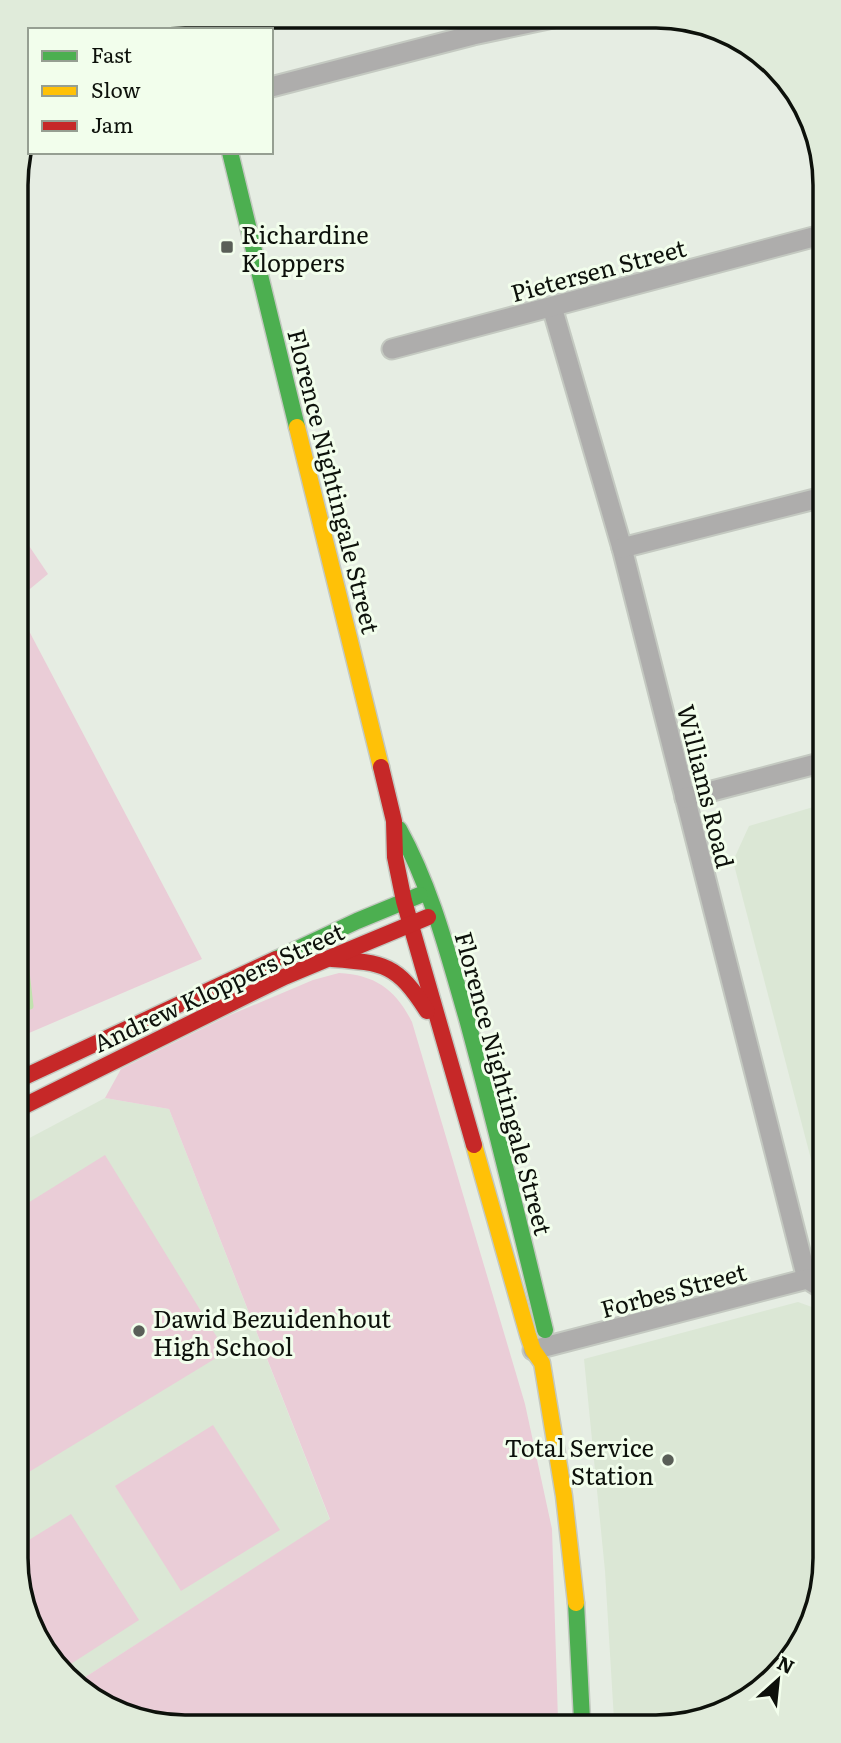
<svg xmlns="http://www.w3.org/2000/svg" width="841" height="1743" viewBox="0 0 841 1743" font-family="Literata,serif">
<rect width="100%" height="100%" fill="#e6ede3"/>
<g fill="#dbe7d5">
<polygon points="820,805 823,1205 733,861 749,826"/>
<polygon points="105,1098 169,1109 330,1520 73,1685 25,1612 22,1142"/>
<polygon points="798,1302 823,1311 825,1569 790,1661 710,1718 614,1720 605,1571 584,1359"/>
</g>
<g fill="#eacdd7">
<polygon points="19,531 48,574 19,598"/>
<polygon points="19,612 202,959 22,1036"/>
<path d="M339 973C376 975 396 990 412 1022L525 1404 552 1529 558 1720 163 1726 73 1685 330 1519 169 1109 105 1098 121 1069 230 1015 313 980Z"/>
<polygon points="105,1155 226,1352 24,1475 23,1206"/>
<polygon points="213,1425 280,1530 181,1591 115,1486"/>
<polygon points="71,1514 139,1620 63,1669 25,1612 24,1543"/>
</g>
<g fill="none" stroke-linecap="round" stroke-linejoin="round">
<polyline stroke="#c2e2af" stroke-width="7" points="21,929 30,1006"/>
<defs>
<g id="street">
<polyline points="271,87 473,35 553,18"/>
<polyline points="552,307 622,548 807,1279"/>
<polyline points="392,349 817,236"/>
<polyline points="622,548 819,498"/>
<polyline points="685,798 820,763"/>
<polyline points="533,1350 807,1279 823,1289"/>
</g>
<g id="fast">
<polyline points="230,152 297,427"/>
<path d="M399 829C432 889 448 954 467 1019 495 1122 520 1226 545 1330"/>
<polyline points="276,959 357,921 420,895"/>
<polyline points="576,1603 582,1720"/>
</g>
<g id="slow">
<polyline points="297,427 381,767"/>
<polyline points="474,1145 528,1335 533,1350 542,1363 564,1496 576,1603"/>
</g>
<g id="jam">
<polyline points="194,16 197,30"/>
<polyline points="381,767 394,821 395,857 404,901 474,1145"/>
<path d="M332 959C385 963 397 964 427 1011"/>
<polyline points="22,1078 276,959"/>
<polyline points="22,1107 284,977 428,917"/>
</g>
</defs>
<use href="#street" stroke="#c4c9c1" stroke-width="23"/>
<use href="#fast" stroke="#c4c9c1" stroke-width="19"/>
<use href="#slow" stroke="#c4c9c1" stroke-width="19"/>
<use href="#jam" stroke="#c4c9c1" stroke-width="19"/>
<use href="#street" stroke="#aeadac" stroke-width="19"/>
<use href="#fast" stroke="#4caf50" stroke-width="16"/>
<use href="#slow" stroke="#ffc107" stroke-width="16"/>
<use href="#jam" stroke="#c62828" stroke-width="16"/>
</g>
<g fill="#595e57" stroke="#f2feec" stroke-width="2.5">
<rect x="220" y="240" width="14" height="14" rx="3.5"/>
<circle cx="139" cy="1331" r="7"/>
<circle cx="668" cy="1460" r="7"/>
</g>
<g text-anchor="middle" dominant-baseline="central" stroke-width="6" stroke-linejoin="round" paint-order="stroke">
<g font-size="24" fill="#0d110b" stroke="#f2feec" text-anchor="start">
<text x="241" y="233">Richardine<tspan x="241" dy="28">Kloppers</tspan></text>
<text x="153" y="1317">Dawid Bezuidenhout<tspan x="153" dy="28">High School</tspan></text>
<text x="654" y="1446" text-anchor="end">Total Service<tspan x="654" dy="28">Station</tspan></text>
</g>
<g font-size="24" fill="#0d110b" stroke="#f2feec">
<text transform="translate(598 269) rotate(-15)">Pietersen Street</text>
<text transform="translate(335 481) rotate(76)">Florence Nightingale Street</text>
<text transform="translate(707 786) rotate(76)">Williams Road</text>
<text transform="translate(218 986) rotate(-25)">Andrew Kloppers Street</text>
<text transform="translate(505 1083) rotate(75)">Florence Nightingale Street</text>
<text transform="translate(673 1289) rotate(-15)">Forbes Street</text>
</g>
</g>
<path d="M0 0H841V1743H0ZM185 28H656A157 157 0 0 1 813 185V1558A157 157 0 0 1 656 1715H185A157 157 0 0 1 28 1558V185A157 157 0 0 1 185 28Z" fill="#e0ebda" fill-rule="evenodd"/>
<path fill="none" stroke="#0d110b" stroke-width="3.5" d="M185 28H656A157 157 0 0 1 813 185V1558A157 157 0 0 1 656 1715H185A157 157 0 0 1 28 1558V185A157 157 0 0 1 185 28Z"/>
<rect x="28" y="28" width="245" height="126" fill="#f2feec" stroke="#969f92" stroke-width="2"/>
<rect x="42" y="51" width="35" height="10" fill="#4caf50" stroke="#969f92" stroke-width="2"/>
<text x="91" y="63" font-size="21" fill="#0d110b">Fast</text>
<rect x="42" y="86" width="35" height="10" fill="#ffc107" stroke="#969f92" stroke-width="2"/>
<text x="91" y="98" font-size="21" fill="#0d110b">Slow</text>
<rect x="42" y="121" width="35" height="10" fill="#c62828" stroke="#969f92" stroke-width="2"/>
<text x="91" y="133" font-size="21" fill="#0d110b">Jam</text>
<g transform="translate(778 1680) rotate(27)" stroke="#f2feec" stroke-width="5" paint-order="stroke">
<path d="M0-5L12 26L0 18L-12 26Z" fill="#0d110b"/>
<text y="-10" font-size="19" font-weight="bold" text-anchor="middle" fill="#0d110b">N</text>
</g>
</svg>
